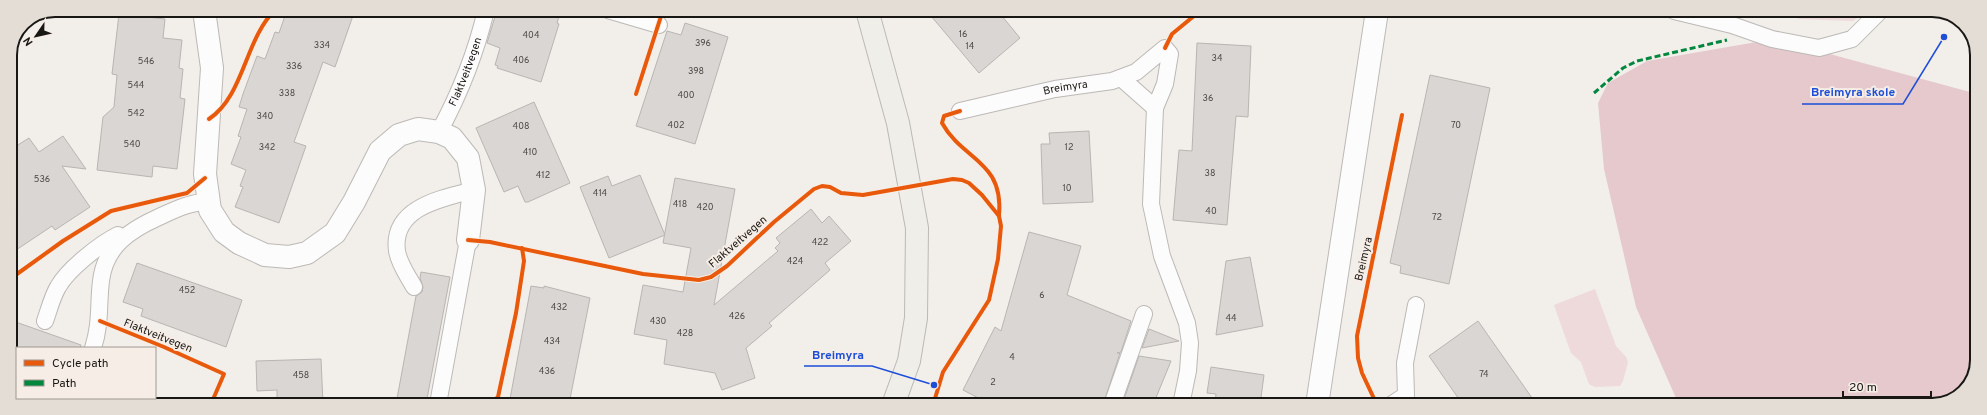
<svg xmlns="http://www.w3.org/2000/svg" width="1987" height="415" viewBox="0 0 1987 415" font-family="Overpass,sans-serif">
<rect width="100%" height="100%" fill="#f2eeea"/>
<g fill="#eed9db">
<polygon points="1780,11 1866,11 1853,21 1799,19"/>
<polygon points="1595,289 1616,346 1626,357 1628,362 1623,381 1620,386 1595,387 1589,384 1581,362 1571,353 1554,305"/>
</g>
<polygon fill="#e5c9cd" points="1774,39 1970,92 1977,84 1976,368 1961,394 1932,405 1679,405 1636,307 1604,169 1598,103 1608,83 1647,61"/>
<g fill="#dad6d3" stroke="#b8b5b2">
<polygon points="287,10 355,10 335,67 323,62 294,142 306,146 279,223 235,207 243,187 240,186 246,170 231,164 241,137 238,136 247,109 239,107 243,94 257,56 265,59 275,32 279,33"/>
<polygon points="497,10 561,10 557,23 559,24 541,82 497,68 498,66 495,65 500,48 487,43"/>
<polygon points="926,10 997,10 1020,38 979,73"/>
<polygon points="119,14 165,19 163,38 182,40 179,68 183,69 180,98 185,99 177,169 153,166 152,177 97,170 103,117 114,107 117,75 112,74"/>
<polygon points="685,23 728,37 695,144 636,126 667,31 681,35"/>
<polygon points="1197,43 1251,46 1248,117 1236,116 1227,225 1173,220 1179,150 1192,151"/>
<polygon points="1430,75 1490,88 1449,284 1400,273 1401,266 1390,263"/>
<polygon points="534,102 570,183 528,202 525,202 518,186 504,192 476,128"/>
<polygon points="1089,131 1093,202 1043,204 1041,144 1050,144 1049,133"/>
<polygon points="63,136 86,169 62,166 90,207 55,230 52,226 10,254 10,150 29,138 39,152"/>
<polygon points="640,175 665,235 609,258 580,187 608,176 612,186"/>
<polygon points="675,178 735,189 714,305 778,251 775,248 780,243 776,238 811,209 822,223 829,216 851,241 825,263 830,270 769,323 772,326 746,348 755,378 722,390 715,373 664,364 667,340 634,334 643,285 683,292 691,248 663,243"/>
<polygon points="1029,232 1081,246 1067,295 1131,321 1121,352 1117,353 1120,353 1103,405 992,405 963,390 995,327 1001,331"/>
<polygon points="1250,257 1263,326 1216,335 1226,261"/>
<polygon points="137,263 242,300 226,347 141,316 143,309 123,302"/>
<polygon points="421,272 450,277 426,404 396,404 416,296 422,292 423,287 420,278"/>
<polygon points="531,286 544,288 544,286 590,298 569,404 514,404 515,400 510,399"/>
<polygon points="10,320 81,345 80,348 10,348"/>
<polygon points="1478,321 1537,405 1463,405 1429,356"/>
<polygon points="1149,329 1179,341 1142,348"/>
<polygon points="1139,356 1171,361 1153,405 1122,405"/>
<polygon points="321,359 323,404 277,404 277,390 257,391 256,361"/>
<polygon points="1211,367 1264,375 1260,405 1215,405 1216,394 1207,393"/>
</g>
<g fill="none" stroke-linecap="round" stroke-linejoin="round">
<defs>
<g id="lane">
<polyline points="608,10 659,25"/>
<polyline points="1674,11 1732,25 1772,39 1819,48 1852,39 1880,11"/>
<polyline points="1121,78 1155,108"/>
<path id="s1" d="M960 111 1055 89 1112 81 1136 72 1165 48 1170 54 1165 84 1155 108 1151 204 1162 256 1187 323 1190 343 1188 371 1181 405"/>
<path id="s2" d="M439 132C460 93 476 53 486 10"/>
<path d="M414 287C408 276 399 264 397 251 391 207 443 198 474 190"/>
<path d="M45 321C49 310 52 297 58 287 68 269 100 244 118 235"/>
<path d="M93 348C101 324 98 305 101 281 105 246 130 230 159 217 174 210 192 201 209 202"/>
<polyline points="72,404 74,398"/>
<polyline points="438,404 468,240"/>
<polyline points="1112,405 1144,314"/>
<polyline points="1391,405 1406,395 1405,363 1416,305"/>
</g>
<g id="street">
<polyline points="204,10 212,68 205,174 210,210 224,232 239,243 265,255 289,257 307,253 335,233 354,202 380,151 399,135 418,129 439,132 452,138 468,158 474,190 468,240"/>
<polyline points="1317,405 1377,11"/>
</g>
<polyline id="secondary" points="867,10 898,123 917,228 916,318 909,361 893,405"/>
</defs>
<use href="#lane" stroke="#bcb9b6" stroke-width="18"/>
<use href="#street" stroke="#bcb9b6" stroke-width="24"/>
<use href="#secondary" stroke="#bcb9b6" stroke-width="24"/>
<use href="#lane" stroke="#fdfcfc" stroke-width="16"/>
<use href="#street" stroke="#fdfcfc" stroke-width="22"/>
<use href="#secondary" stroke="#efeee9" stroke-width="22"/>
<polyline stroke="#00873e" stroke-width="3" stroke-dasharray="6 3" stroke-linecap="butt" points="1594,93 1623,68 1637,61 1727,40"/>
<defs>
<g id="cycleway">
<polyline points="1165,48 1172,34 1200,11"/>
<polyline points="636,94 663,10"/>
<path d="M960 111 944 116 942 123C963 161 1004 160 999 216"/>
<path d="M209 119C244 96 245 39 275 10"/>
<polyline points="468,240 490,242 643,274 699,280 711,277 727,266 774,222 814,189 822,186 830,187 841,193 863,195 953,179 962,180 969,183 982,195 999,216 1001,226 998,259 989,300 943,372 933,405"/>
<polyline points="10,279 63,241 111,211 187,193 205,178"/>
<polyline points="100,321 164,347 224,374 211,404"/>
<polyline points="489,404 498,397 516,313 524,261 522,248"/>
<polyline points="1377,405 1362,373 1358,358 1357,336 1402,115"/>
</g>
</defs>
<use href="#cycleway" stroke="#f6eee6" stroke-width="6"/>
<use href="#cycleway" stroke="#e8590c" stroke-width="4"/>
</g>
<g text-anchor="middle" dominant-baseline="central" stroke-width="4" stroke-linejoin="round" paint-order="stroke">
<g font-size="9" fill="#4b4946">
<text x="963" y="34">16</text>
<text x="531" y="35">404</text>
<text x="703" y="43">396</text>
<text x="322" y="45">334</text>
<text x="970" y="46">14</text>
<text x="1217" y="58">34</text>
<text x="521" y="60">406</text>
<text x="146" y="61">546</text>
<text x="294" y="66">336</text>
<text x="696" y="71">398</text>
<text x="136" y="85">544</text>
<text x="287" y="93">338</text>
<text x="686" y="95">400</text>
<text x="1208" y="98">36</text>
<text x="136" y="113">542</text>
<text x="265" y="116">340</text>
<text x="676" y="125">402</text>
<text x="1456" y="125">70</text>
<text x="521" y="126">408</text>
<text x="132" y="144">540</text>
<text x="267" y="147">342</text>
<text x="1069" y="147">12</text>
<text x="530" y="152">410</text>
<text x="1210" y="173">38</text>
<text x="543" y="175">412</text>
<text x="42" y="179">536</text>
<text x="1067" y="188">10</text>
<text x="600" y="193">414</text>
<text x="680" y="204">418</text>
<text x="705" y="207">420</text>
<text x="1211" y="211">40</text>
<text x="1437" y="217">72</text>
<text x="820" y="242">422</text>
<text x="795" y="261">424</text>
<text x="187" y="290">452</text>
<text x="1042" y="295">6</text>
<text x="559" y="307">432</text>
<text x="737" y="316">426</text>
<text x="1231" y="318">44</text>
<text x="658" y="321">430</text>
<text x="685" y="333">428</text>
<text x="552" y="341">434</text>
<text x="1012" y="357">4</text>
<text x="547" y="371">436</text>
<text x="1484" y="374">74</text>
<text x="301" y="375">458</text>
<text x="993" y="382">2</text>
</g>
<g font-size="11" fill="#191714" stroke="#f6eee6">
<text stroke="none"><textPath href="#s2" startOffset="66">Flaktveitvegen</textPath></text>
<text stroke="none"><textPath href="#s1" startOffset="108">Breimyra</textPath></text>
<text transform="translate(738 242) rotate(-41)">Flaktveitvegen</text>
<text transform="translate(1364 259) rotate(-77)">Breimyra</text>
<text transform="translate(158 336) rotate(22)">Flaktveitvegen</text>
</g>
</g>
<path d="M0 0H1987V415H0ZM55 17H1932A38 38 0 0 1 1970 55V360A38 38 0 0 1 1932 398H55A38 38 0 0 1 17 360V55A38 38 0 0 1 55 17Z" fill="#e4ddd5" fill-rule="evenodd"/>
<path fill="none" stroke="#191714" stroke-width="2" d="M55 17H1932A38 38 0 0 1 1970 55V360A38 38 0 0 1 1932 398H55A38 38 0 0 1 17 360V55A38 38 0 0 1 55 17Z"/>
<path fill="none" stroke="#1d4ed8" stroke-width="1.5" d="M1944 37L1903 104H1802M934 385L872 366H804"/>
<g fill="#1d4ed8" stroke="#f6eee6" stroke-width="1.5">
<circle cx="1944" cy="37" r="4"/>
<circle cx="934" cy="385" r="4"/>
</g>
<g font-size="12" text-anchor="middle" font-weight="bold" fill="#1d4ed8" stroke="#f6eee6" stroke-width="4" stroke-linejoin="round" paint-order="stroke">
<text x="1853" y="96">Breimyra skole</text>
<text x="838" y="359">Breimyra</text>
</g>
<rect x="16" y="347" width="140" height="52" fill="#f6eee6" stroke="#9e9892"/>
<rect x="24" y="360" width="20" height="6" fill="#e8590c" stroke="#9e9892"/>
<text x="52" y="367" font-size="12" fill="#191714">Cycle path</text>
<rect x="24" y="380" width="20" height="6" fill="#00873e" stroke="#9e9892"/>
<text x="52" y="387" font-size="12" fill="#191714">Path</text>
<g transform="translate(36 36) rotate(236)" stroke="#f6eee6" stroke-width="3" paint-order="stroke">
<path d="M0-3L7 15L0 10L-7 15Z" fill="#191714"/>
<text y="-6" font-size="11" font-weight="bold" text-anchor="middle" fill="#191714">N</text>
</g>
<path d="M1843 391v6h88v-6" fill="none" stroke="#191714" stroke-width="2"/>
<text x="1849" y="391" font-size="12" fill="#191714" stroke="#f6eee6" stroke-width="3" paint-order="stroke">20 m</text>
</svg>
